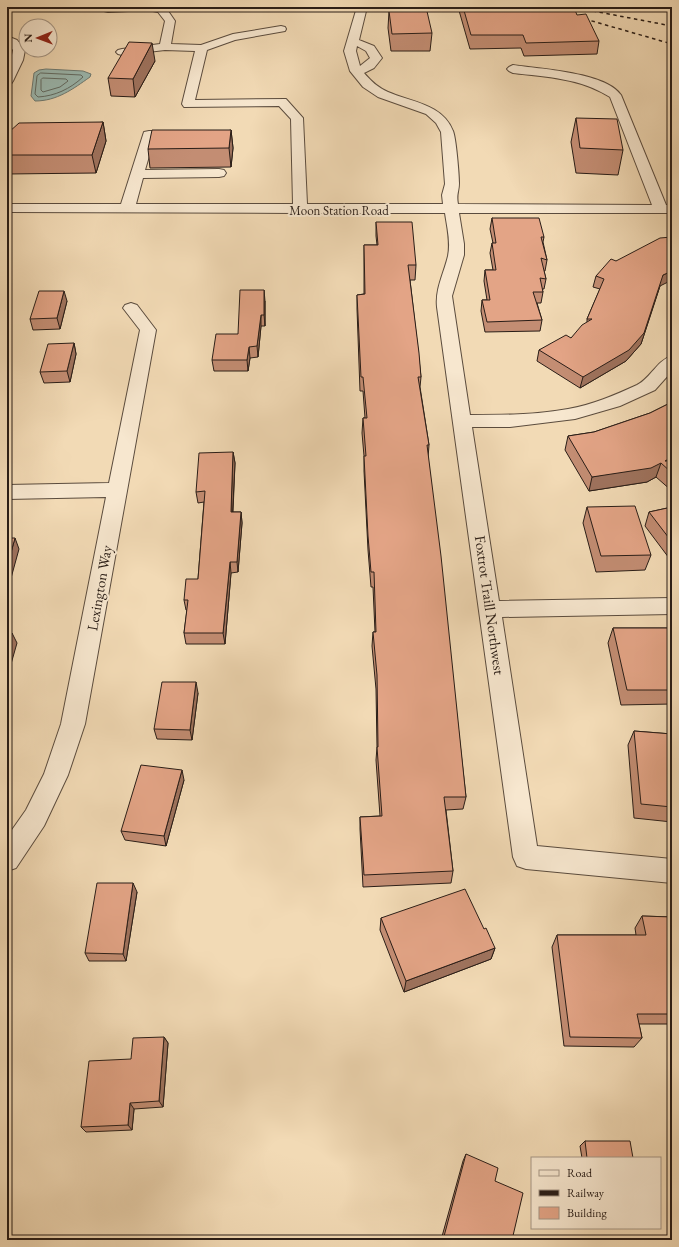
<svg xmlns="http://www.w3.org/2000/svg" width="679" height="1247" viewBox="0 0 679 1247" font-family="'EB Garamond',serif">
<rect width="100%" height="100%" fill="#f2dab5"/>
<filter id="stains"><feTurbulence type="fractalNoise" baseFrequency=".005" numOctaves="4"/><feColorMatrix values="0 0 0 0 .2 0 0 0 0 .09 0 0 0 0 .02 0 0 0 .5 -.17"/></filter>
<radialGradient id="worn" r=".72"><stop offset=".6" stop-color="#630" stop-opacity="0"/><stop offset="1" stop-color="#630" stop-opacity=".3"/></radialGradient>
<path fill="#9cbab2" stroke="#6e7b74" d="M46 69 83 71 91 74 90 77C73 89 57 101 35 101L31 96 34 73 39 70Z"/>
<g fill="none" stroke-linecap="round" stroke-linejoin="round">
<g stroke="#626c64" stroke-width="1">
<path d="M41 73 81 75 83 77C70 89 55 96 38 97L35 94 37 76Z"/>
<polygon points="43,78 66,79 68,81 60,87 43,92 41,90 41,80"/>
</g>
<defs>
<g id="minor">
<path d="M104 7 166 8 175 21 171 44 201 45 233 34 281 26 285 27 286 29 285 31 235 40 207 50 195 100 286 99 303 118 307 204H443L442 195 445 184 441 132 436 123 426 114 378 97 363 87 350 71 344 51 357 7H367L359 40 374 46 382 58 374 68 364 73C370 80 378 88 388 92 411 102 443 104 453 131 456 138 459 175 459 183 459 192 456 194 458 204L652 205 610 97C580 78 547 77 513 73L509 71 507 69 509 67 513 65C539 69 605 72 621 95L666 205H672V213H459L464 244V255L452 296 470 415C502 415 536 415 568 409 592 405 615 395 637 385 651 378 657 360 672 356V371L655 390 620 406 575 419 510 427H472L499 601 672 598V614L502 617 537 846 672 859V883L526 869 517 866 513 857 437 307C435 289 444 273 448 256 451 242 447 227 445 213H305L300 214 295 213 7 212V204H121L143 135 144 132 149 131H181L186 132 187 135 186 138 154 139 145 170 219 169 224 170 226 173 224 176 219 177 143 178 136 204H293L291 119 279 106 184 107 182 104 195 51 165 50 122 55 118 54 116 52 118 50 122 49 160 44 165 21 158 12 148 10 108 12 104 11 103 9ZM357 46 366 51 370 58 360 66 356 51Z"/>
<polygon points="7,36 17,40 25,50 23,60 13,81 11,84 7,85 7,69 11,60 13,50 7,43"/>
<polygon points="131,303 137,305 156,330 85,724 68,775 44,826 16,868 7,871 7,837 26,810 44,774 61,724 106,497 7,499 7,485 109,483 140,330 123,308 125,305"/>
</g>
</defs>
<use href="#minor" stroke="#5b4c3e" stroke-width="2"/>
<use href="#minor" fill="#f7e7cf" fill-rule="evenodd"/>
<g stroke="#291d17" stroke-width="1.5" stroke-dasharray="3.5 3.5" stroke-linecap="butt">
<polyline points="572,7 672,26"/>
<polyline points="578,17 672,44"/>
</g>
</g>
<g fill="#c38d73" stroke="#291d17">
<polygon points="400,7 432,33 430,51 391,51 388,28 389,11 400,11"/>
<polygon points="458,7 546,7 546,8 568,11 577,15 599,41 597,54 524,56 521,48 470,49"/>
<polygon points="155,61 135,97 111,96 108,78"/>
<polygon points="576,118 623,150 618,175 576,173 571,142"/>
<polygon points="103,122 106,141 96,173 7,174 7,137"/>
<polygon points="231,130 233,148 231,167 150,168 148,149"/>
<polygon points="492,218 544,237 543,242 547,260 545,271 544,271 546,279 544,289 542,289 543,292 541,303 537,303 542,320 540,331 485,332 481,311 482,300 487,300 484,281 485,270 493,270 490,253 492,243 493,243 490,229"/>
<polygon points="376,222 416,265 415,280 410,280 421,377 420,387 429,445 428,458 466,797 463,809 446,810 453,871 451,883 363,887 360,829 360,817 380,816 376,760 377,747 376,689 372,646 373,632 375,632 373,587 371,587 368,550 364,471 364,456 362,433 363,418 365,418 363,391 360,391 357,309 357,295 364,294 364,245 377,245 376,236"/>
<polygon points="616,261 660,286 641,344 626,361 580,388 537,361 539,350 571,338 587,323 587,319 600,289 593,287 596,276"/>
<polygon points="67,301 60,329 33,330 30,319"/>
<polygon points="265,301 265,326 261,326 258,357 250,358 248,371 214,371 212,360 238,334"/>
<polygon points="74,343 76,354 70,382 44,383 40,372"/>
<polygon points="672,402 672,491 656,477 647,482 589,491 565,450 568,436 594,432 650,413"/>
<polygon points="233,452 235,463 233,512 241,512 242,523 238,572 231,573 225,644 186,644 184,633 187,610 186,610 184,600 198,579 204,502 198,503 196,492"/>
<polygon points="587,507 651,555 645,570 596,572 583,523"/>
<polygon points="672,507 672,562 645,526 649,512"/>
<polygon points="613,628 672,628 672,704 621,705 608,643"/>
<polygon points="198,693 192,740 157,739 154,729"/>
<polygon points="634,731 672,734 672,822 634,818 628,745"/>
<polygon points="184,780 166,846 125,840 121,831"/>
<polygon points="137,892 126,961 89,961 85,953"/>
<polygon points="642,916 672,917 672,1024 639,1024 642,1038 634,1047 564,1046 552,947 557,935 636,935 635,928"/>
<polygon points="381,918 495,948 491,959 404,992 380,930"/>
<polygon points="164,1037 168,1043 163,1107 134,1109 132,1130 86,1132 81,1127 131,1059"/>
<polygon points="585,1141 633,1158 582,1158 580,1146"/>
<polygon points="466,1154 495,1181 512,1240 441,1240 463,1161"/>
</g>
<g fill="#9f735e" stroke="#291d17">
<polygon points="152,43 155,61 135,97 133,79"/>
<polygon points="103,122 106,141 96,173 92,155"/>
<polygon points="231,130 233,148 231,167 229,148"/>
<polygon points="672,271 672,280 660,286 641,344 626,361 580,388 583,377 663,275"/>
<polygon points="264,290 265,301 265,326 264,315"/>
<polygon points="64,291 67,301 60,329 57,318"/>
<polygon points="261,315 261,326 258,357 257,346"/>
<polygon points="74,343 76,354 70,382 67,371"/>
<polygon points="249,347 250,358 248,371 247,360"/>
<polygon points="233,452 235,463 232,523 231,512"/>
<polygon points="672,457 672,469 665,461"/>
<polygon points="661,463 656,477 647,482 589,491 592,477"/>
<polygon points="241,512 242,523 238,572 237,562"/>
<polygon points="15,538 19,549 8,589 7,586 7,567"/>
<polygon points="230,562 231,573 225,644 223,633"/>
<polygon points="12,633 17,643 7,678 7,651"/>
<polygon points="196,682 198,693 192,740 190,730"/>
<polygon points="182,770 184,780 166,846 164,836"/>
<polygon points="133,883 137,892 126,961 123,954"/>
<polygon points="495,948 491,959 404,992 406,981"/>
<polygon points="164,1037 168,1043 163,1107 159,1101"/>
<polygon points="130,1103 134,1109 132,1130 128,1125"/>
</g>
<g fill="#e3a486" stroke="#291d17">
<polygon points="400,7 426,7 432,33 392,34 389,11 401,11"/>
<polygon points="463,7 546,7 546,8 567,8 568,11 575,10 577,15 586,14 599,41 526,43 523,35 471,35"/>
<polygon points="129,42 152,43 133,79 108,78"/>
<polygon points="576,118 617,119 623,150 580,148"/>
<polygon points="103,122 92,155 7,155 7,137 9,132 19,123"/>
<polygon points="152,130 231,130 229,148 148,149"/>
<polygon points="492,218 539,218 544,237 541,237 547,260 541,258 546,279 540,278 543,292 533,292 542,320 487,322 482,300 490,300 485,270 496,270 492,243 496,243"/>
<polygon points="376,222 412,222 416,265 408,265 419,353 421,377 418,377 429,445 427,445 441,556 466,797 444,797 453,871 364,875 360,817 382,816 377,747 378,747 377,675 373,632 376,632 374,572 371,572 368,536 364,456 366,456 363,418 367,418 363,377 361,377 357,295 365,294 364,245 378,245"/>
<polygon points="672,237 672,271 663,275 644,333 629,350 583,377 539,350 566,335 571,338 582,325 592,319 587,319 604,279 596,276 611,259 616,261 660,238"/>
<polygon points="240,290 264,290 264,315 261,315 257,346 249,347 247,360 212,360 216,334 238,334"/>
<polygon points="39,291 64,291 57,318 30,319"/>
<polygon points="74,343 67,371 40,372 48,344"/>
<polygon points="672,402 672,457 665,461 672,461 672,473 661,463 651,468 592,477 568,436 594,432 650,413"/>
<polygon points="233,452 231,512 241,512 237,562 230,562 223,633 184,633 188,600 184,600 186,579 198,579 205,491 196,492 199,453"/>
<polygon points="635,506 651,555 601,556 587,507"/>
<polygon points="672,507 672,542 649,512"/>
<polygon points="7,538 15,538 7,567"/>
<polygon points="613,628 672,628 672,690 627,690"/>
<polygon points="7,633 12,633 7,651"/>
<polygon points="162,682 196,682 190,730 154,729"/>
<polygon points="634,731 672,734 672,807 641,804"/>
<polygon points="141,765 182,770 164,836 121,831"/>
<polygon points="97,883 133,883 123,954 85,953"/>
<polygon points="465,889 484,929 486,928 495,948 406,981 381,918"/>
<polygon points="642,916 672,917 672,1014 637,1014 642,1038 570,1037 557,935 646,935"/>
<polygon points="164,1037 159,1101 130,1103 128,1125 81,1127 89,1061 131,1059 133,1038"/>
<polygon points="585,1141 630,1141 633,1158 587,1158"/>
<polygon points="466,1154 498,1168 495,1181 523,1193 512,1240 443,1240"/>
</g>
<g text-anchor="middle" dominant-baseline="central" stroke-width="4" stroke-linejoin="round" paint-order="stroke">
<g font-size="13" fill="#291d17" stroke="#f7e7cf">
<text x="339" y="210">Moon Station Road</text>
</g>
<g font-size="15" fill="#291d17" stroke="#f7e7cf">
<text transform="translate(99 588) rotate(-80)">Lexington Way</text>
<text transform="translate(490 605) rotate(82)">Foxtrot Traill Northwest</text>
</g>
</g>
<rect width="679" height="1247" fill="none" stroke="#f2dab5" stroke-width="24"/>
<rect x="8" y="8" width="663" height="1231" fill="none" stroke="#291d17" stroke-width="2"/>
<rect x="12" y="12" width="655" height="1223" fill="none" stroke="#291d17"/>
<rect x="531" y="1157" width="130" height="72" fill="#f7e7cf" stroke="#a59685"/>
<rect x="539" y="1170" width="20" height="6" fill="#f7e7cf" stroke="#a59685"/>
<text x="567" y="1177" font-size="12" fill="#291d17">Road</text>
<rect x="539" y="1190" width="20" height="6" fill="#291d17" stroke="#a59685"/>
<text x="567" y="1197" font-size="12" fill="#291d17">Railway</text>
<rect x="539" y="1207" width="20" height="12" fill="#e3a486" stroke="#a59685"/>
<text x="567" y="1217" font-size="12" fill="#291d17">Building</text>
<g transform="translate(38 38) rotate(269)"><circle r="19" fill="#f7e7cf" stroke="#a59685"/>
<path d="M0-3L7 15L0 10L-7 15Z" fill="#8f2418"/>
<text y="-6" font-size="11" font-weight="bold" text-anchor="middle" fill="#291d17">N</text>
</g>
<rect width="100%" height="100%" filter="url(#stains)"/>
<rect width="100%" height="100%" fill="url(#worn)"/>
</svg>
